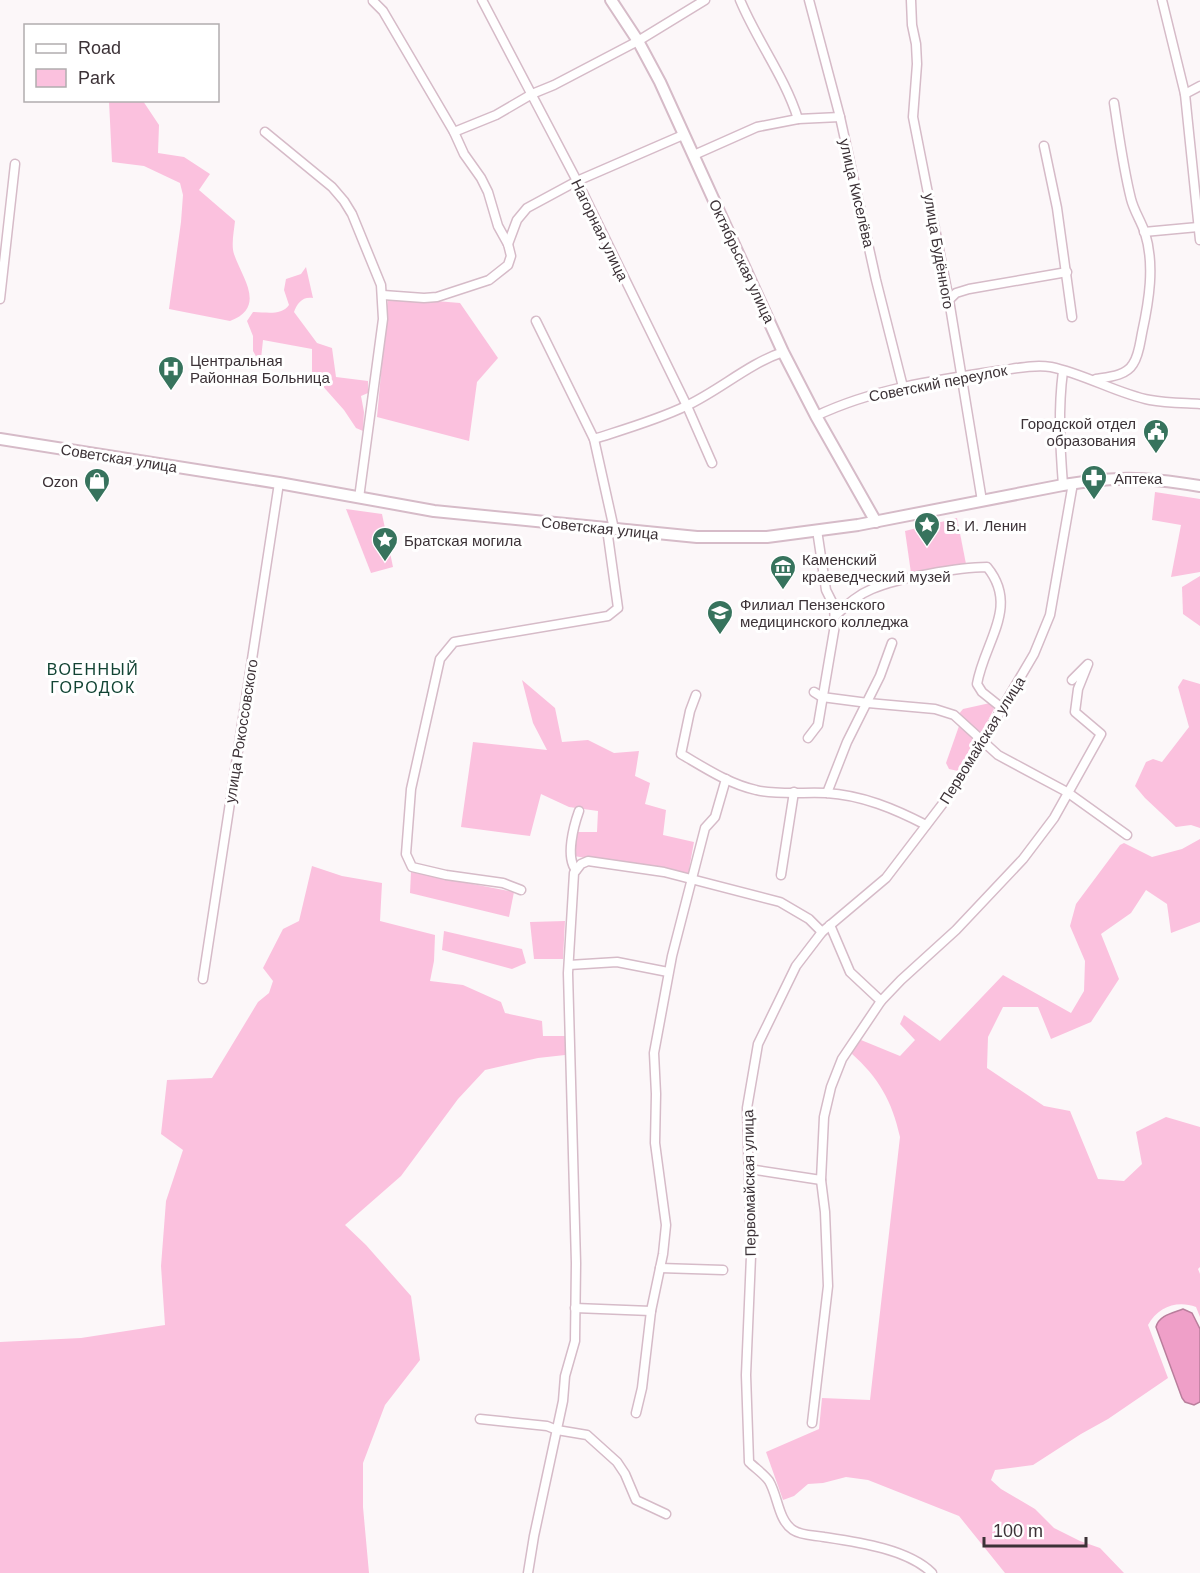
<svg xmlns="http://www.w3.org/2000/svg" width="1200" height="1573" viewBox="0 0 1200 1573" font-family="Arial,sans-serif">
<rect width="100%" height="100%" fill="#fcf7f9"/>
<g fill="#fbc1de">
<path d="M109 101H143L159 125 158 153 184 157 210 174 199 190 235 221C234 231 231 245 234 254 242 278 267 307 230 321L169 309 181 222 183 195 180 183 144 166 112 162Z"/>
<path d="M306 267 313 298C303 296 297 303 294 312L317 343 332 348 336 377 368 381V393L361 396 364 412 363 431 356 428 344 410 312 374V349L263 340 261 359 257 358 253 351V336L247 321 253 312C266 312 281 316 289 305L284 290 286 279 301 274Z"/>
<polygon points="388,297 460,303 498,358 477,382 469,441 377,417"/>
<polygon points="1155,492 1200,499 1200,572 1171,577 1181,525 1152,520"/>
<polygon points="346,509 382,514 393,567 371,573"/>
<polygon points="957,518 966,564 911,573 905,531"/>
<polygon points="1200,576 1200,626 1183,614 1182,587"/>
<polygon points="1183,679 1200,684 1200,830 1200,828 1191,825 1176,827 1145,798 1135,786 1146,762 1153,759 1162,762 1189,727 1178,687"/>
<polygon points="522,680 555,708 562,742 588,740 614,753 639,751 635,776 650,783 645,804 666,810 663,835 694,842 688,875 574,856 576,832 597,832 598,811 569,807 541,794 530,836 461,827 473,742 547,750 533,723"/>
<polygon points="990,703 994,709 980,735 958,715 963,709"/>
<polygon points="959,726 975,740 958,771 949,769 946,763"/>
<path d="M1200 839V922L1171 933 1167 904 1146 890 1131 913 1101 934 1119 979 1091 1022 1051 1039 1038 1007H1003L988 1037 987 1068 1044 1106 1070 1111 1098 1179 1124 1181 1142 1164 1136 1132 1166 1117 1200 1127V1267L1198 1269 1200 1274V1317L1196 1307C1177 1300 1158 1307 1148 1325L1168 1378 1108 1419 1081 1434 1033 1465 995 1470 991 1480 1001 1489 1035 1509 1054 1528 1080 1541 1100 1548 1124 1573H1005L959 1516 868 1480 846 1477 823 1483 808 1484 794 1496 783 1500 766 1452 819 1429 822 1398 870 1400 900 1137C892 1101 879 1078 851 1053L861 1040 900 1056 915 1040 900 1024 904 1015 940 1041 1003 975 1071 1013 1084 991 1085 961 1070 926 1076 904 1120 845 1124 843 1152 857 1182 849Z"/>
<polygon points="312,866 342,876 382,883 380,921 435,935 434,961 430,981 463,985 501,1002 505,1013 542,1021 543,1036 565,1036 565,1055 538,1058 485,1070 458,1099 401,1176 345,1225 366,1245 411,1296 420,1360 385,1405 363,1463 363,1507 369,1573 0,1573 0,1342 81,1338 165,1325 161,1266 166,1201 183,1150 161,1134 167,1080 212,1078 258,1002 269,993 273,981 263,968 283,929 299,921"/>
<polygon points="411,872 514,892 509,917 410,893"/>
<polygon points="565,921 563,959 534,959 530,922"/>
<polygon points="444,931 522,949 526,963 512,969 442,950"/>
</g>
<path fill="#ef9fc8" stroke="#b97e9c" stroke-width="1.5" d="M1183 1309 1192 1313 1200 1329V1402L1194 1405 1185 1402 1182 1398 1156 1327C1159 1315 1173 1313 1183 1309Z"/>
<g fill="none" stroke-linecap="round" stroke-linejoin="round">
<defs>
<g id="minor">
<polyline points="482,0 577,181 687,406 712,463"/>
<path d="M740 0C757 41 785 77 798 119"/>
<polyline points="809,0 840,117 876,280 903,387"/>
<polyline points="911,0 912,25 916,44 917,64 913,117 949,300 982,501"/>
<polyline points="1162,0 1185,94 1200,240"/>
<polyline points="373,1 383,11 454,132 464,154 481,178 488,192 498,226 508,244 511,256 508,265 489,280 437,297 424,298 383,295"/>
<polyline points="1185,94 1200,86"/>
<polyline points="265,132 332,187 344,201 352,214 381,285 383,319 359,498"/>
<polyline points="454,132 496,115 532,94 554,85 638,41 705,0"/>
<polyline points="1044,146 1057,208 1072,317"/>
<polyline points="694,155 757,127 798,119 840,117"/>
<polyline points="1144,232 1198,227"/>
<polyline points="508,244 517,220 527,208 577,181 683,135"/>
<polyline points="0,299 15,164"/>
<polyline points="949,300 956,293 969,289 1067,272"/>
<polyline points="536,321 594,439 614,529"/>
<path d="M1063 371C1058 409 1060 446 1063 485"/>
<path d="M1096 379C1108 377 1126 376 1133 364 1139 355 1140 343 1142 333 1149 301 1155 265 1145 233 1141 221 1134 211 1131 199 1123 167 1119 135 1114 103"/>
<path d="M816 416C873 389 935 380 997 371 1014 369 1033 364 1051 367 1085 374 1118 394 1150 400 1166 403 1184 403 1200 404"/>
<path d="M594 439C625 429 657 420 686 406 720 390 748 364 783 352"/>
<path d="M835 616C846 606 857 595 872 589 898 578 959 567 987 567 1020 607 984 642 977 684L982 692 1002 708"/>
<polyline points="814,692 822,697 868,703 935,709 954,715 998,755 1067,792 1127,835"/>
<path d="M696 695 690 711 681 754C705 768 729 784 756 790 775 795 805 792 826 793 862 795 895 809 926 825"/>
<polyline points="808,738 818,725 835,625 834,606 826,590 817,530"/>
<polyline points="827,793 847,742 880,676 892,643"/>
<path d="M576 870C565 857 574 825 579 811"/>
<polyline points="781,875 794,792"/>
<polyline points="521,890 503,883 446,875 412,867 406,854 411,789 440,659 454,642 608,616 618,608 607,529"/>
<polyline points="830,925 850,972 881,1001"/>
<polyline points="569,965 617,962 668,972"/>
<polyline points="203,979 279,483"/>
<polyline points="749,1169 821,1180"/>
<polyline points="660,1268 723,1270"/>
<polyline points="575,1308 651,1311"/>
<polyline points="636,1413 642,1388 651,1311 663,1254 666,1225 655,1143 656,1094 654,1053 672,956 705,828 715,817 726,779"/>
<polyline points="480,1419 547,1426 557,1430 587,1435 617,1462 625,1474 636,1500 666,1514"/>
<polyline points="812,1423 828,1286 825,1212 821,1180 824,1117 831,1087 842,1059 881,1001 901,980 956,930 1023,859 1054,818 1101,734 1075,712 1078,689 1088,664 1072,680"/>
<polyline points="528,1573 534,1536 563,1401 565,1376 575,1341 576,1263 568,973 574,873 581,864 588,861 664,872 780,902 809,919 822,932"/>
<path d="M932 1573C908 1549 857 1542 824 1537 814 1535 802 1536 793 1530 778 1520 778 1496 769 1481 764 1474 755 1468 749 1462L746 1375 751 1256 747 1108 758 1044 796 966 822 932 886 878 957 785 1034 654 1050 615 1073 483"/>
</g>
<polyline id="tertiary" points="611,0 638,41 660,82 783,352 816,416 876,522"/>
<path id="secondary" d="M0 439 279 483 434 511 697 537H767L858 525 1063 485C1082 482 1101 479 1120 479 1147 478 1174 482 1200 486"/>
</defs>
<use href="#minor" stroke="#d6bbc8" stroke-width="11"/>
<use href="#tertiary" stroke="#d6bbc8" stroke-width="14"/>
<use href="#secondary" stroke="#d6bbc8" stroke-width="14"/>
<use href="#minor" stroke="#fff" stroke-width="8"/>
<use href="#tertiary" stroke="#fff" stroke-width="10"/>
<use href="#secondary" stroke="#fff" stroke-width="10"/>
</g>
<defs>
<symbol id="hospital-pin" viewBox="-11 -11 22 30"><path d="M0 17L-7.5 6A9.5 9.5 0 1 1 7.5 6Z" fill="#37735d" stroke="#fff"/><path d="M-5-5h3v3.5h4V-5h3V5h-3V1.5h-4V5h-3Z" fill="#fff"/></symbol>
<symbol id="civic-pin" viewBox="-11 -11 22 30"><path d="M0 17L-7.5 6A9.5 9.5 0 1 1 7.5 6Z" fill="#37735d" stroke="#fff"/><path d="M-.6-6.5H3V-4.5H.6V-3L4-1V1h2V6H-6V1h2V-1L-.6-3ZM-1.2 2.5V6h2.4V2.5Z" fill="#fff"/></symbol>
<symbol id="pharmacy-pin" viewBox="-11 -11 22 30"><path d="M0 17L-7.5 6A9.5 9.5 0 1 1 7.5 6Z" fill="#37735d" stroke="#fff"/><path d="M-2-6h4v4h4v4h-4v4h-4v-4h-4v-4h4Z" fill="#fff"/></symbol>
<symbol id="shop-pin" viewBox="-11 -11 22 30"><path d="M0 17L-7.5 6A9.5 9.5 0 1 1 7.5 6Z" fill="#37735d" stroke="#fff"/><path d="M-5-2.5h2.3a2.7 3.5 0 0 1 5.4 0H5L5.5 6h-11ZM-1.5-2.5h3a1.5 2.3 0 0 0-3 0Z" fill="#fff"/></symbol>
<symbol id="sight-pin" viewBox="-11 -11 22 30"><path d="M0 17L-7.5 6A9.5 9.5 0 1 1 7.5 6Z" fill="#37735d" stroke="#fff"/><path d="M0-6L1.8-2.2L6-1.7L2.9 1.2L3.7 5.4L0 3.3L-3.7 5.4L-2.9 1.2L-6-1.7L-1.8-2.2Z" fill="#fff"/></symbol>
<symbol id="museum-pin" viewBox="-11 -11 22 30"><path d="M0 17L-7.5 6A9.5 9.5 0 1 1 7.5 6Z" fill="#37735d" stroke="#fff"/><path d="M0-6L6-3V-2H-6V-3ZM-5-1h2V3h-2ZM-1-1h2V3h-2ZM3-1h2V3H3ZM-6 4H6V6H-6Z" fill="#fff"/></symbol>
<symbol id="university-pin" viewBox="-11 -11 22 30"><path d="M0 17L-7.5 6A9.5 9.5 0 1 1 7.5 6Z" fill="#37735d" stroke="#fff"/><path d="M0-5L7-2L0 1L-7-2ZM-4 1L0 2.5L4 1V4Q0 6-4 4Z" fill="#fff"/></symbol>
</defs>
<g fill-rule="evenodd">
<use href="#hospital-pin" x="156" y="354" width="30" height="40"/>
<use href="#civic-pin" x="1141" y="417" width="30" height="40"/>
<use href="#pharmacy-pin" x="1079" y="463" width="30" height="40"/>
<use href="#shop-pin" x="82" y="466" width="30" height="40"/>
<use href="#sight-pin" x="912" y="510" width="30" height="40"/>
<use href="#sight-pin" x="370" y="525" width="30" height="40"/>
<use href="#museum-pin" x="768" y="553" width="30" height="40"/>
<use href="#university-pin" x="705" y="598" width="30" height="40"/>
</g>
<g text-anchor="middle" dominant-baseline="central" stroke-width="6" stroke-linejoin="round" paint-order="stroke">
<g font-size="15" fill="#3c3237" stroke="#fff">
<text transform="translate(857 193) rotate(77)">улица Киселёва</text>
<text transform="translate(600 230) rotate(64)">Нагорная улица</text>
<text transform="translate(939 251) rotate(80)">улица Будённого</text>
<text transform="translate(742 261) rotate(65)">Октябрьская улица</text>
<text transform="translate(938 383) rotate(-11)">Советский переулок</text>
<text transform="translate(119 458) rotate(9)">Советская улица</text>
<text transform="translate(600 528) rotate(6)">Советская улица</text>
<text transform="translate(241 731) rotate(-81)">улица Рокоссовского</text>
<text transform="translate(982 740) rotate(-58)">Первомайская улица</text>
<text transform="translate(749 1183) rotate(-91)">Первомайская улица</text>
</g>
<g font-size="15" fill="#3c3237" stroke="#fff" text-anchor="start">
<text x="190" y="360">Центральная<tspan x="190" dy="17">Районная Больница</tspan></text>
<text x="1136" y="423" text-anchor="end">Городской отдел<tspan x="1136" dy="17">образования</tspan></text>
<text x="1114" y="478">Аптека</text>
<text x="78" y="481" text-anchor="end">Ozon</text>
<text x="946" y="525">В. И. Ленин</text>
<text x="404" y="540">Братская могила</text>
<text x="802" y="559">Каменский<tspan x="802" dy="17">краеведческий музей</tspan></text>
<text x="740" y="604">Филиал Пензенского<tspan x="740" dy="17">медицинского колледжа</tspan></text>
</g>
<g font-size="16" letter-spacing="1.5" fill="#124434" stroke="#fff">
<text x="93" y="669">ВОЕННЫЙ<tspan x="93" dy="18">ГОРОДОК</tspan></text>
</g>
</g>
<rect x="24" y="24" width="195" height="78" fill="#ffffff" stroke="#b1adaf" stroke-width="1.5"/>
<rect x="36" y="44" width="30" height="9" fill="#ffffff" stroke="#b1adaf" stroke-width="1.5"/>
<text x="78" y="54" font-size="18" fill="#3c3237">Road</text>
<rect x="36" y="69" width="30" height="18" fill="#fbc1de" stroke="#b1adaf" stroke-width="1.5"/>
<text x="78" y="84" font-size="18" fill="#3c3237">Park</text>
<path d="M984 1537v9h102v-9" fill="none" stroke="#3c3237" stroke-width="3"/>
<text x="993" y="1537" font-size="18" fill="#3c3237" stroke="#ffffff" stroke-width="4.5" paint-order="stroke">100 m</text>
</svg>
